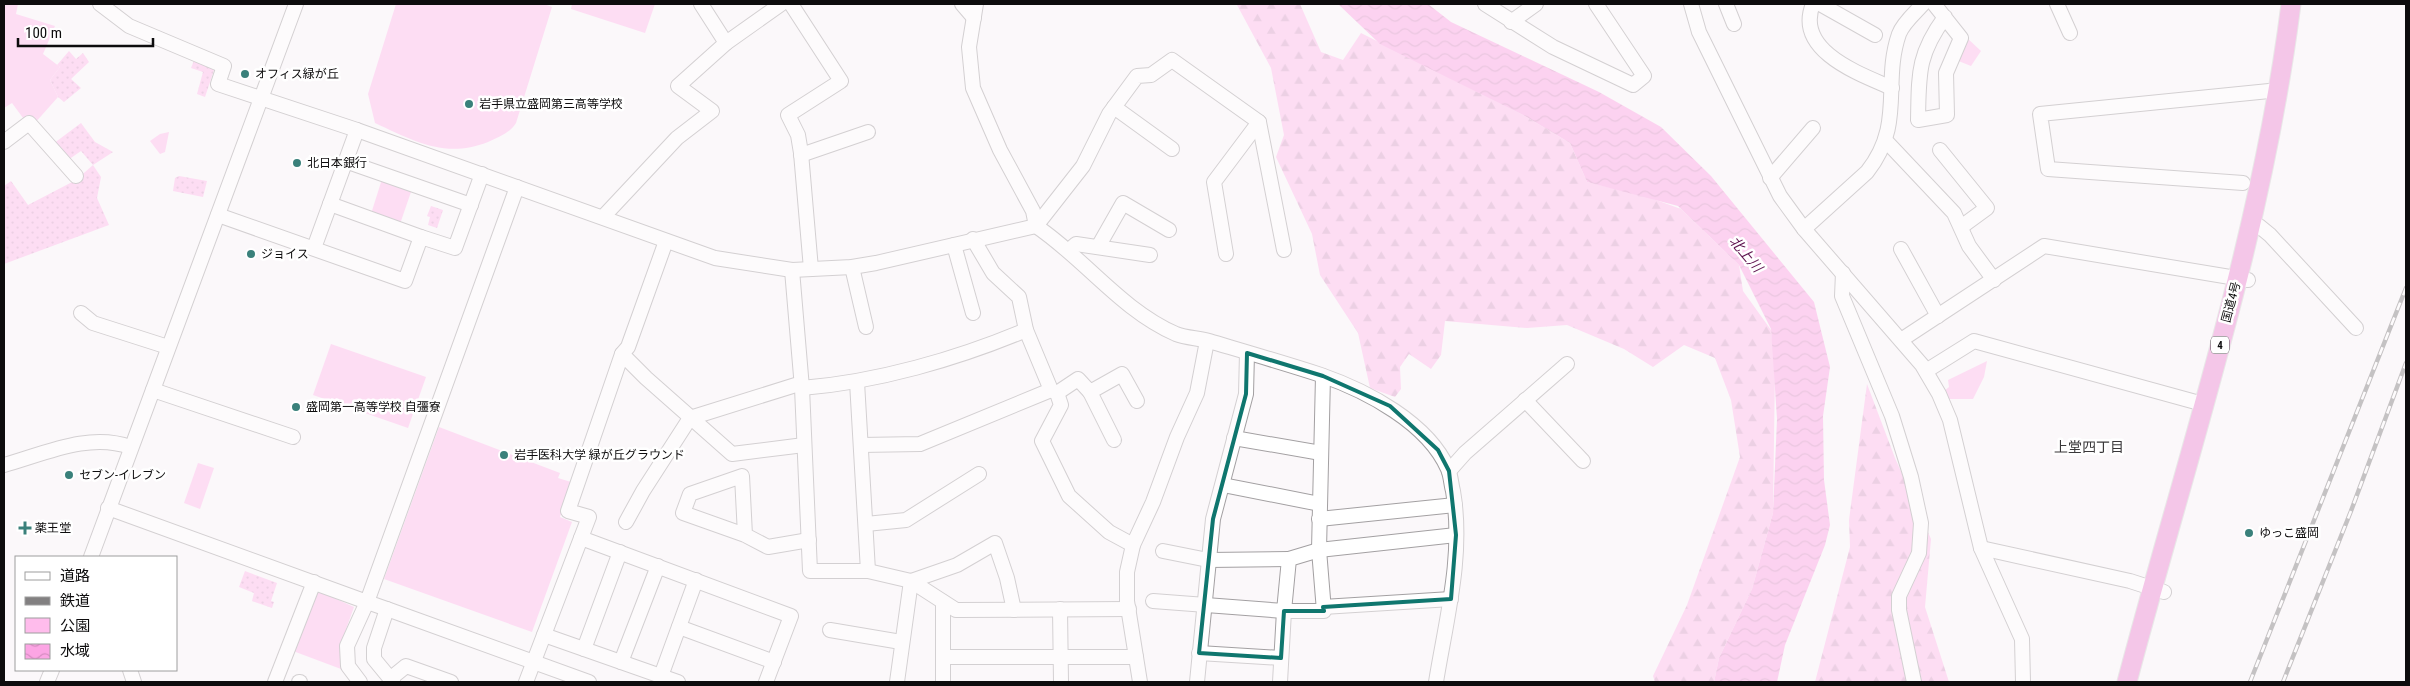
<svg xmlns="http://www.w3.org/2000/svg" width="2410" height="686" viewBox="0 0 2410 686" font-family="'Roboto Condensed','Noto Sans JP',sans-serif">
<defs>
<pattern id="grass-dots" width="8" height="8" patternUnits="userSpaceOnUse" patternTransform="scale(1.25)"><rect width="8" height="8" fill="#ffbcec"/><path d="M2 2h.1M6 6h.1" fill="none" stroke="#d9a0c9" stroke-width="1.8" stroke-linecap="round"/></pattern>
<pattern id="forest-firs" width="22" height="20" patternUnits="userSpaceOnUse" patternTransform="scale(1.25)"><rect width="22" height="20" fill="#ffbcec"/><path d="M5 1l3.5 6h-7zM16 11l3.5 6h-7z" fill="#d9a0c9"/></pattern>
<pattern id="water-waves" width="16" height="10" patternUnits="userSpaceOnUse" patternTransform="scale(1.25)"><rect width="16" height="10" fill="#fca5e4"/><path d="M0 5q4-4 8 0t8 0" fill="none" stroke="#d78dc2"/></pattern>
</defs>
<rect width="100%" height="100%" fill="#fbf8fa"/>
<g fill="url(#grass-dots)">
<polygon points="69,51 76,59 83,53 89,62 71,79 81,88 64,102 58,97 50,80 60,67 57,65"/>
<polygon points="195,58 212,65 214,70 205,97 197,94 203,72 191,68"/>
<polygon points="81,123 95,142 113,152 93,165 101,177 97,198 109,225 4,264 4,186 11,181 28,205 76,180 93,165 81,151 68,160 53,144"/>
<polygon points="179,176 207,181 203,197 173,191 175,178"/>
<polygon points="431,206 443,210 437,228 428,225 430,217 427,216"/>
<polygon points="245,571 277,583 271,601 274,602 272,608 252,601 254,593 239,587"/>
</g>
<g fill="url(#forest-firs)">
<polygon points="1245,4 1300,4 1321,52 1343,60 1361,33 1523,115 1570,143 1587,182 1645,196 1681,209 1739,265 1743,291 1771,330 1775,367 1773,513 1752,589 1719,658 1714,682 1655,682 1653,676 1687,605 1740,457 1731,400 1715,358 1684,345 1653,367 1624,349 1567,325 1527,328 1445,321 1441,355 1431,369 1409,354 1400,367 1401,389 1395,397 1370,388 1358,333 1320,275 1312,234 1276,157 1284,135 1271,68 1237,5"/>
<polygon points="1867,384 1895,458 1931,539 1925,607 1949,682 1815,682 1850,547 1849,520"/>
</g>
<g fill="#ffbcec">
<polygon points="4,4 18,4 16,14 55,26 43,54 60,67 50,80 58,97 34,124 26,122 12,103 4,108"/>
<path d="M396 4H544L552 7 516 123C510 133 499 137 488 142 445 159 414 141 375 123L368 94Z"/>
<polygon points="572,4 655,4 645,33 571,9"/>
<polygon points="1966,37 1981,51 1971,66 1956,60"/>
<polygon points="169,132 165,152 160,154 150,141 160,134"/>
<polygon points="382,179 412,189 400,224 371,214"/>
<polygon points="331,344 426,377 408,428 313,395"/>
<polygon points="1987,361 1984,377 1973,399 1947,399 1943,392 1949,387 1948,380"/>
<polygon points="439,427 560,473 558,478 571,482 560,517 572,522 532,632 384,579"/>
<polygon points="198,463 214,468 200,509 184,503"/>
<polygon points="314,589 354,607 340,646 341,669 293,651"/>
</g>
<polygon fill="url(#water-waves)" points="1338,4 1428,4 1451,22 1599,92 1661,127 1711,176 1814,302 1830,367 1823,416 1824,480 1830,525 1825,545 1785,645 1777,682 1714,682 1719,658 1752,589 1773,513 1777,419 1771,329 1739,265 1678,206 1587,182 1570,143 1523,115 1380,44"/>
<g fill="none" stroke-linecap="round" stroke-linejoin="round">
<defs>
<g id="minor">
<polyline points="100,4 129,26 224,66 218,84 357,130 715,258 792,270 852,267 876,263 1036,226 1083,166 1109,114 1137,76 1151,75 1172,60 1259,122 1284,250"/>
<polyline points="791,4 841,81 788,115 798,135 801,153 811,269"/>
<polyline points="962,4 974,18"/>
<path d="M976 4 969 47 973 88 1000 150 1033 211 1036 226C1085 259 1121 310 1176 334 1186 338 1198 338 1209 341 1246 352 1284 363 1321 375 1367 391 1428 423 1448 469 1451 476 1451 484 1453 491 1464 555 1446 620 1436 682"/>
<polyline points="1485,4 1553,47 1633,85 1644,76 1596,4"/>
<polyline points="1691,4 1699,32 1780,196 1804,229 1922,365 1939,394 1950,420 1981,548 2022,639 2023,682"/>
<polyline points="1726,4 1734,24"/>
<path d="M1813 4C1794 51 1860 74 1892 88"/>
<polyline points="1820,4 1875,35"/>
<path d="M1934 4 1961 38 1946 73 1947 115 1918 120C1919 75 1917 55 1945 17"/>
<polyline points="2057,4 2070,33"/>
<polyline points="1511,22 1536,4"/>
<polyline points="726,43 781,4"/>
<polyline points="1114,107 1172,149"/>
<polyline points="1885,140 1954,213 1969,246 1994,280"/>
<polyline points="4,142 29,123 76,176"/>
<polyline points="1940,150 1987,208 1961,227"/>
<polyline points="801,155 868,132"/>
<polyline points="345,161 471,205"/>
<polyline points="1770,178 1813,128"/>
<polyline points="2243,183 2048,169 2040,114 2279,90"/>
<polyline points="330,204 421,237"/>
<polyline points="218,215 405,281 421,237 455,248 482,174"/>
<polyline points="603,217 677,138 712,111 678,86 726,43 701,4"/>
<polyline points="2259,226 2270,235 2356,328"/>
<path d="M1804 229 1867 172C1905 124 1882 83 1899 34 1903 23 1916 12 1923 4"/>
<polyline points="973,239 993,273 1019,297 1026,330 1051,390 1057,393 1061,405 1042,441 1069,496 1109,532 1133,545"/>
<polyline points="666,241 628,347 622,354 646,378 732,454 804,445"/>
<polyline points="954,245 973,313"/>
<polyline points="1098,247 1123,203 1169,230"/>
<polyline points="314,248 357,130"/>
<polyline points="1901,249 1938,316"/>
<polyline points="1069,250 1076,244 1150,255"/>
<polyline points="1226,254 1214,182 1259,122"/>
<polyline points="852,267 866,327"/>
<polyline points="792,270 802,388 810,571 868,571 911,581 956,610 1129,609"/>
<polyline points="1843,273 1842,296 1892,416 1911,477 1921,523 1919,553 1899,596 1899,610 1914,682"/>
<polyline points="81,313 93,323 168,347"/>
<polyline points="1901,340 2044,246 2248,280"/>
<polyline points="622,354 568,511 589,517 581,538 791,616 766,682"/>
<polyline points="1926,371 1974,341 2203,404"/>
<polyline points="857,382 868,571"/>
<path d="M802 388C877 382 957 359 1026 330"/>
<polyline points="153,390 293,437"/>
<polyline points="1090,392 1114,440"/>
<polyline points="1057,393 1078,379 1090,392 1122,374 1137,401"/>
<polyline points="1525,400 1583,461"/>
<polyline points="1234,438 1321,453"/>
<polyline points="861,445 920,444 1051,390"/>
<path d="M4 465C44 454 89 432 130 447"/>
<polyline points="1449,471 1465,453 1567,364"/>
<polyline points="1223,485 1320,504"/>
<polyline points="108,508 367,602 517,187"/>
<polyline points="1319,519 1455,505"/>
<polyline points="626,522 643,491 690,418 802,383"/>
<polyline points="866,524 906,520 979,474"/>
<polyline points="745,535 742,476 690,494 683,513 745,535 768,547 809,540"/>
<polyline points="1981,548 2130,581 2164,592"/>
<polyline points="1163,551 1208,560 1289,559"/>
<polyline points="91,557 296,4"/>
<polyline points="911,581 957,565 995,543 1007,578 1014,610"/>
<polyline points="1153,601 1284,611 1289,559 1319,550 1456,535"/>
<polyline points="1323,607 1451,599"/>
<polyline points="387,609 589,682"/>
<polyline points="1060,609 1061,682"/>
<polyline points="679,627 774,662"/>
<polyline points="830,630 901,642"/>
<polyline points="544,635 678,682"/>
<polyline points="584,649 620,552"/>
<polyline points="1199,653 1281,658"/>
<polyline points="943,657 1136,657"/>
<polyline points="621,662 658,566"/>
<polyline points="130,670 134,682"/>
<polyline points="661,676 696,580"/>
<polyline points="390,679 406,666 451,682"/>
<polyline points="47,682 52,670"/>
<polyline points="275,682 314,582"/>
<polyline points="299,682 300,682"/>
<polyline points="360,682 348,666 347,646 367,602 387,609 374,648 374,659 393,682"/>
<polyline points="526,682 581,538"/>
<polyline points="897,682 911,581"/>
<polyline points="943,682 943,602"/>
<polyline points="1140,682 1127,601 1127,572 1133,545 1153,502 1177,437 1197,393 1207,341"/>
<polyline points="1197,682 1213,519 1246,394 1247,353"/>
<polyline points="1280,682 1284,611 1324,611 1319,550 1323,376"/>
</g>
<path id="highway" d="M2127 682C2186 458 2262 235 2291 4"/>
</defs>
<use href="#minor" stroke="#a3a0a2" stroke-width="16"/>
<use href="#highway" stroke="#d3d3d3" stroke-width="21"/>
<use href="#minor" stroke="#fff" stroke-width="14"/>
<use href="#highway" stroke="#eb89d2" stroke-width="19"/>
<defs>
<g id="rail">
<polyline points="2250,682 2406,288"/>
<polyline points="2283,682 2351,511 2406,363"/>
</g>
</defs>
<use href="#rail" stroke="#828081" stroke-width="4.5"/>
<use href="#rail" stroke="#fff" stroke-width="2.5" stroke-dasharray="8" stroke-linecap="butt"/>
</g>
<path d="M0 0H2410V686H0ZM1247 353 1323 376 1390 406 1438 450 1449 471 1456 535 1451 599 1323 607 1324 611H1284L1281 658 1199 653 1213 519 1246 394Z" fill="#fbf8fa" fill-opacity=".55" fill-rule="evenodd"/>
<path fill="none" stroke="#0f766e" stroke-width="4" stroke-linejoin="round" d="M1247 353 1323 376 1390 406 1438 450 1449 471 1456 535 1451 599 1323 607 1324 611H1284L1281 658 1199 653 1213 519 1246 394Z"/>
<g fill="#3a817b" stroke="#fff" stroke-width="2">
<circle cx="245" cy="74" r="5"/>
<circle cx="469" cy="104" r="5"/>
<circle cx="297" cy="163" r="5"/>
<circle cx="251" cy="254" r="5"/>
<circle cx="296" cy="407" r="5"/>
<circle cx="504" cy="455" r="5"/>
<circle cx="69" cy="475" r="5"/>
<path d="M22.5 520.5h5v5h5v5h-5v5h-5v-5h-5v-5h5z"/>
<circle cx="2249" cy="533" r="5"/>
</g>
<g text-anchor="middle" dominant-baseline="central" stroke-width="5" stroke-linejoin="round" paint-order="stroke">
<rect fill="#fff" stroke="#565556" stroke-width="1" x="2211" y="336.5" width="18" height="17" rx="4"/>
<g font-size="11" font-weight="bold" fill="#0d0c0d">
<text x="2220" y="345">4</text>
</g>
<g font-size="12" fill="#0d0c0d" stroke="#fff" text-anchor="start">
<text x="255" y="74">オフィス緑が丘</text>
<text x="479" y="104">岩手県立盛岡第三高等学校</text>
<text x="307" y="163">北日本銀行</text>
<text x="261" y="254">ジョイス</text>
<text x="306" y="407">盛岡第一高等学校 自彊寮</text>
<text x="514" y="455">岩手医科大学 緑が丘グラウンド</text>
<text x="79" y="475">セブン-イレブン</text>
<text x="35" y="528">薬王堂</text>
<text x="2259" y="533">ゆっこ盛岡</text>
</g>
<g font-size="12" fill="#0d0c0d" stroke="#fff">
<text transform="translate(2231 302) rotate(-75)">国道4号</text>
</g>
<g font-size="14" font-style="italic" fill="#601651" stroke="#fff">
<text transform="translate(1746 254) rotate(50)">北上川</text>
</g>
<g font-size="14" fill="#3a383a" stroke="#fff">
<text x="2089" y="447">上堂四丁目</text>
</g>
</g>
<rect width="2410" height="686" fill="none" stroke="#0d0c0d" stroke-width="10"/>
<rect x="15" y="556" width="162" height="115" fill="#ffffff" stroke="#9e9e9e"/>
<rect x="25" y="572" width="25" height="8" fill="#ffffff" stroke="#9e9e9e"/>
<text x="60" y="581" font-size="15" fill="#0d0c0d">道路</text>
<rect x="25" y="597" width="25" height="8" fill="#828081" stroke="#9e9e9e"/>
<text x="60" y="606" font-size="15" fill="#0d0c0d">鉄道</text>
<rect x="25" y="618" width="25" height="15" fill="#ffbcec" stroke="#9e9e9e"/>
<text x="60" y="631" font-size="15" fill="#0d0c0d">公園</text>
<rect x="25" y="644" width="25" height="15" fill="url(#water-waves)" stroke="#9e9e9e"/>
<text x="60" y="656" font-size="15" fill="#0d0c0d">水域</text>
<path d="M18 38v8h135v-8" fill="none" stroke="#0d0c0d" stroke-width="2.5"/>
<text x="25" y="38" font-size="15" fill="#0d0c0d" stroke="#ffffff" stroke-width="4" paint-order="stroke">100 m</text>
</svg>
